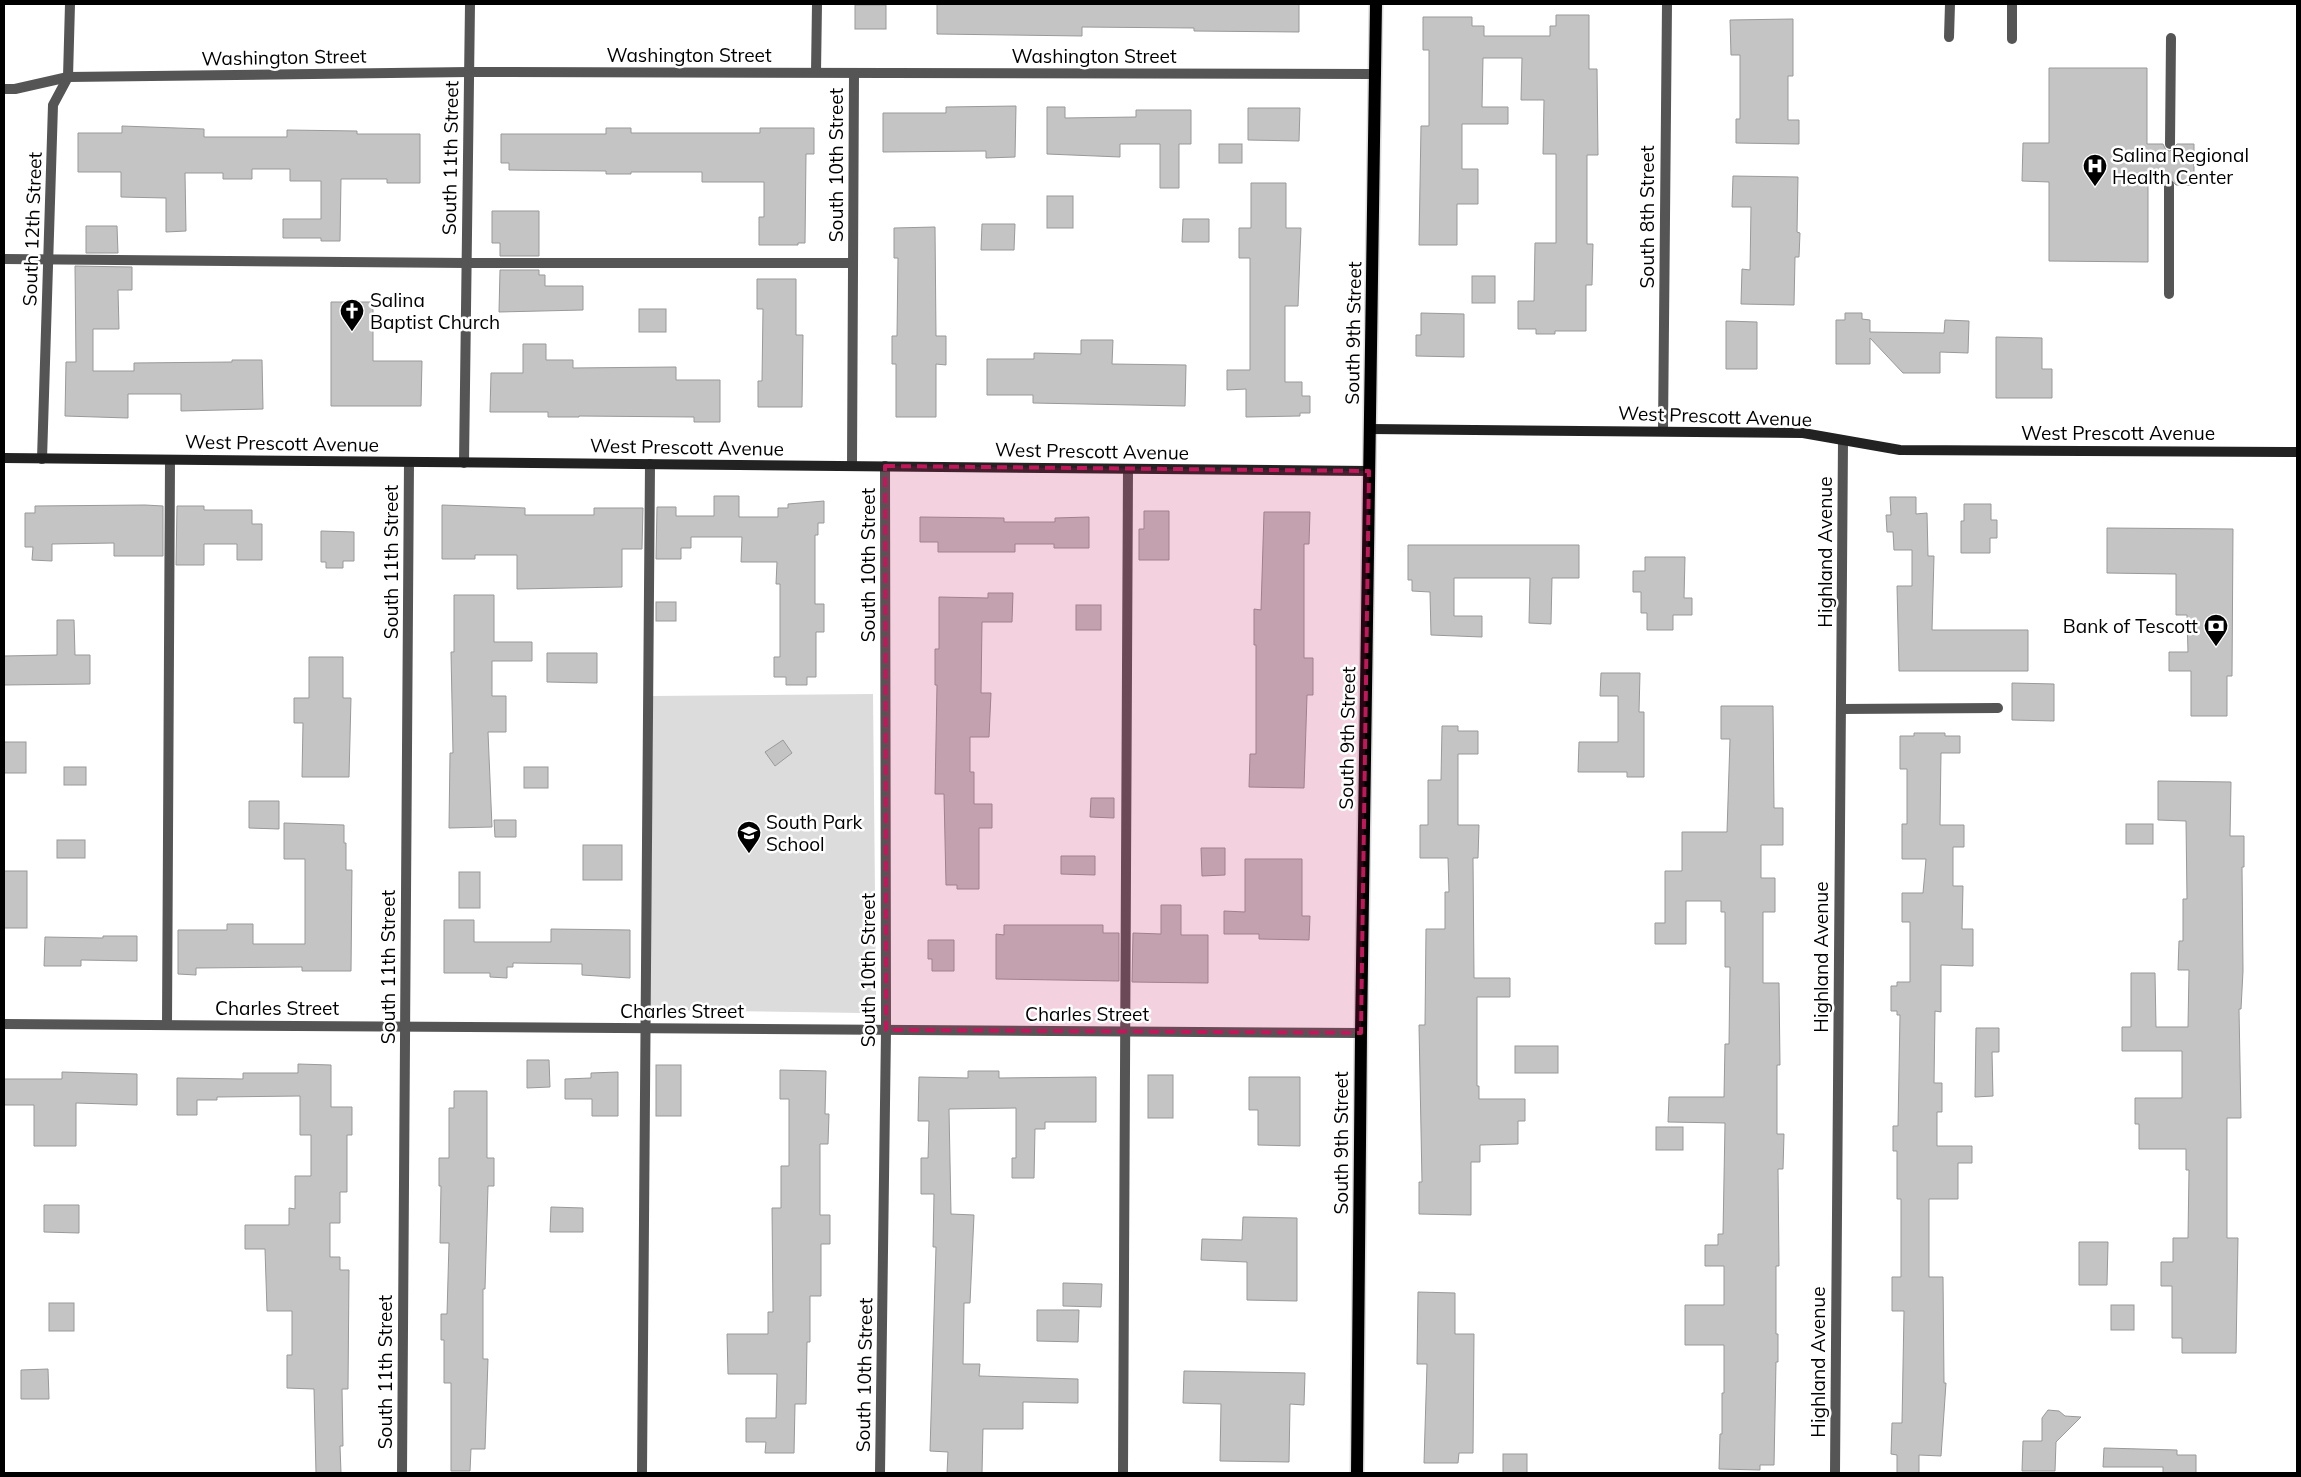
<svg xmlns="http://www.w3.org/2000/svg" width="2301" height="1477" viewBox="0 0 2301 1477" font-family="Mulish,sans-serif">
<rect width="100%" height="100%" fill="#fff"/>
<polygon fill="#dcdcdc" points="873,694 876,997 870,1008 862,1013 650,1010 653,696"/>
<g fill="#c4c4c4" stroke="#999">
<polygon points="937,4 1299,4 1299,32 1194,31 1194,28 1082,27 1082,36 937,34"/>
<rect x="855" y="5" width="31" height="24"/>
<polygon points="1556,15 1589,15 1589,69 1597,69 1598,155 1587,155 1587,244 1593,244 1592,285 1586,285 1586,331 1555,331 1555,334 1536,334 1536,329 1518,329 1518,301 1534,301 1535,243 1556,243 1556,154 1543,154 1544,100 1521,100 1522,58 1483,58 1482,107 1508,107 1508,124 1462,124 1462,169 1478,169 1478,204 1457,204 1457,245 1419,245 1421,126 1429,126 1429,50 1423,50 1423,17 1472,17 1472,26 1484,26 1484,36 1550,36 1550,26 1556,26"/>
<polygon points="1793,19 1793,76 1788,76 1788,120 1799,120 1799,144 1736,143 1736,119 1740,119 1740,55 1731,55 1730,20"/>
<polygon points="2049,68 2147,68 2147,144 2163,144 2166,150 2170,151 2177,144 2194,144 2194,185 2176,185 2169,178 2165,179 2162,184 2148,184 2148,262 2049,261 2049,182 2022,181 2023,143 2049,143"/>
<polygon points="1016,106 1015,157 986,158 986,151 883,152 883,113 946,113 946,107"/>
<polygon points="1047,107 1065,107 1065,118 1136,117 1136,110 1191,110 1191,144 1179,144 1179,188 1160,188 1160,144 1120,144 1120,157 1047,154"/>
<polygon points="1248,108 1300,108 1299,141 1248,140"/>
<polygon points="122,126 204,129 204,137 287,137 287,130 357,131 357,134 420,134 420,183 387,183 387,179 341,179 340,241 321,241 321,238 283,238 283,219 321,219 321,181 290,181 290,169 252,169 252,179 223,179 223,173 185,173 186,231 166,232 166,198 121,197 121,172 78,172 78,133 122,133"/>
<polygon points="606,128 631,128 631,133 760,133 760,128 814,128 814,154 806,154 805,243 798,243 798,245 759,245 759,217 764,217 764,182 702,182 702,172 631,172 631,174 606,174 606,171 509,170 509,163 501,163 501,134 606,134"/>
<rect x="1219" y="144" width="23" height="19"/>
<polygon points="1733,176 1798,177 1797,232 1800,233 1799,257 1795,257 1794,305 1741,304 1742,269 1750,270 1751,207 1732,207"/>
<polygon points="1251,183 1286,183 1286,228 1301,228 1298,306 1285,306 1285,382 1302,382 1302,396 1310,396 1310,413 1300,413 1300,416 1246,417 1246,389 1227,390 1227,370 1250,370 1250,258 1239,258 1239,228 1251,228"/>
<rect x="1047" y="196" width="26" height="32"/>
<polygon points="492,211 539,211 539,256 500,256 500,243 492,243"/>
<polygon points="1183,219 1209,219 1209,242 1182,242"/>
<polygon points="982,224 1015,224 1014,250 981,250"/>
<polygon points="86,226 117,226 118,253 86,253"/>
<polygon points="935,227 936,336 946,336 946,365 936,364 936,417 896,417 896,364 892,364 892,336 897,336 898,258 894,258 894,228"/>
<polygon points="75,266 132,267 132,290 118,290 119,329 93,329 93,371 134,371 134,363 232,362 232,360 262,360 263,409 181,411 181,394 128,394 128,418 65,416 66,362 76,362"/>
<polygon points="500,270 539,270 539,275 545,275 545,286 583,286 583,310 499,312"/>
<rect x="1472" y="276" width="23" height="27"/>
<polygon points="757,279 796,279 796,335 803,335 802,407 758,407 758,381 762,381 763,309 757,309"/>
<polygon points="331,302 373,302 373,361 422,361 421,406 331,406"/>
<rect x="639" y="309" width="27" height="23"/>
<polygon points="1421,313 1464,314 1464,357 1416,356 1416,335 1421,335"/>
<polygon points="1845,313 1862,313 1862,319 1870,320 1870,332 1944,333 1945,320 1969,321 1968,353 1940,352 1940,373 1903,373 1870,338 1870,364 1836,364 1836,320 1845,320"/>
<polygon points="1726,321 1757,322 1757,369 1726,369"/>
<polygon points="1996,337 2042,338 2042,369 2052,369 2052,398 1996,398"/>
<polygon points="1081,340 1113,340 1112,364 1186,365 1185,406 1033,403 1033,395 987,395 987,359 1034,359 1034,353 1081,354"/>
<polygon points="523,344 546,344 546,360 573,360 573,368 676,367 676,380 720,380 720,422 694,422 694,417 579,416 579,417 548,417 548,412 490,412 491,373 523,373"/>
<polygon points="714,496 739,496 739,517 778,517 778,508 788,508 788,504 824,501 824,523 818,523 818,535 815,535 815,604 824,604 824,632 816,632 816,677 807,677 807,685 786,685 786,677 774,677 774,657 780,657 780,584 776,584 777,562 741,562 742,537 691,537 691,548 681,548 681,559 656,559 657,507 676,507 676,516 714,516"/>
<polygon points="1890,497 1916,497 1916,514 1927,513 1928,556 1934,556 1932,630 2028,630 2028,671 1899,671 1897,586 1912,586 1912,550 1894,550 1893,532 1887,532 1886,515 1891,515"/>
<polygon points="1964,504 1991,504 1991,520 1997,520 1997,538 1990,538 1990,553 1961,553 1961,521 1964,521"/>
<polygon points="145,505 163,506 163,556 114,556 114,543 52,544 52,561 32,560 33,547 25,547 25,513 35,513 35,506"/>
<polygon points="442,505 525,508 525,515 594,515 594,508 643,508 642,549 622,549 622,587 517,589 517,555 475,555 475,559 442,559"/>
<polygon points="177,506 204,506 204,510 252,510 252,524 262,524 262,560 237,560 237,544 204,544 204,565 176,565"/>
<polygon points="1144,511 1169,511 1169,560 1139,560 1139,529 1144,529"/>
<polygon points="1264,512 1310,512 1309,544 1304,544 1304,658 1313,658 1313,695 1307,695 1304,788 1249,787 1250,754 1256,754 1256,645 1254,645 1254,609 1261,610"/>
<polygon points="920,517 1004,518 1004,522 1055,522 1055,518 1089,517 1089,548 1054,548 1054,544 1015,544 1015,552 938,552 938,542 920,542"/>
<polygon points="2107,528 2233,529 2232,676 2227,676 2227,716 2191,716 2191,671 2169,671 2169,652 2188,652 2187,615 2176,615 2176,574 2107,573"/>
<polygon points="321,531 354,532 354,561 343,561 343,568 326,568 326,562 321,562"/>
<polygon points="1408,545 1579,545 1579,578 1552,578 1551,624 1529,623 1530,578 1454,578 1454,616 1482,616 1482,637 1431,635 1430,592 1412,591 1412,580 1408,580"/>
<polygon points="1645,557 1685,557 1684,598 1692,598 1692,615 1673,615 1673,630 1647,630 1647,613 1641,613 1641,592 1633,592 1633,571 1645,571"/>
<polygon points="988,593 1013,593 1012,622 982,622 981,693 991,693 989,737 970,737 970,772 974,772 974,804 992,804 992,828 979,828 979,889 957,889 957,885 946,885 944,794 935,794 937,685 935,685 935,649 939,649 939,597 988,598"/>
<polygon points="454,595 494,595 494,642 532,642 532,661 492,661 492,696 506,696 506,732 488,732 492,827 449,828 450,753 453,753 451,652 454,652"/>
<rect x="656" y="602" width="20" height="19"/>
<rect x="1076" y="605" width="25" height="25"/>
<polygon points="57,620 74,620 75,655 90,655 90,684 4,685 4,656 57,655"/>
<polygon points="547,653 597,653 597,683 547,682"/>
<polygon points="309,657 343,657 343,698 351,698 349,777 302,777 303,723 294,723 294,698 309,698"/>
<polygon points="1601,673 1640,673 1639,712 1644,712 1644,777 1627,777 1627,772 1578,772 1579,742 1618,742 1618,696 1600,696"/>
<polygon points="2012,683 2054,684 2054,721 2012,720"/>
<polygon points="1721,706 1773,706 1774,808 1783,808 1783,845 1761,845 1761,878 1775,878 1775,912 1763,912 1763,983 1779,983 1780,1065 1777,1065 1777,1134 1784,1134 1783,1169 1778,1169 1779,1266 1776,1266 1776,1334 1778,1334 1778,1362 1776,1362 1774,1465 1760,1465 1760,1470 1719,1469 1720,1434 1722,1434 1722,1393 1724,1393 1724,1345 1685,1345 1685,1305 1724,1305 1724,1266 1705,1266 1705,1245 1718,1245 1718,1234 1723,1234 1725,1123 1668,1122 1669,1097 1724,1097 1725,1044 1729,1044 1730,967 1725,967 1725,912 1721,912 1721,901 1686,901 1686,944 1655,944 1655,923 1665,923 1665,871 1682,871 1682,832 1727,832 1730,739 1721,739"/>
<polygon points="1442,726 1458,726 1458,731 1478,731 1478,754 1458,754 1458,825 1479,825 1478,858 1473,858 1474,978 1510,978 1510,997 1477,997 1477,1086 1479,1086 1479,1099 1525,1099 1525,1121 1518,1121 1518,1144 1480,1145 1480,1162 1471,1162 1471,1215 1419,1214 1419,1182 1422,1182 1419,1025 1425,1025 1426,929 1445,929 1445,892 1449,892 1448,858 1420,858 1420,825 1428,825 1428,780 1441,780"/>
<polygon points="1914,733 1945,733 1945,736 1960,736 1960,753 1941,753 1940,825 1964,825 1964,847 1953,847 1953,886 1963,886 1962,929 1973,929 1973,966 1941,965 1941,1012 1935,1011 1934,1083 1942,1083 1942,1112 1937,1112 1937,1146 1972,1146 1972,1163 1958,1163 1958,1199 1929,1199 1929,1277 1943,1277 1944,1383 1946,1383 1941,1456 1919,1455 1919,1473 1897,1473 1897,1455 1891,1454 1892,1423 1902,1423 1904,1311 1892,1311 1892,1277 1901,1277 1901,1199 1897,1199 1897,1151 1893,1151 1893,1126 1898,1126 1900,1015 1897,1015 1897,1011 1891,1011 1891,986 1897,986 1897,982 1910,982 1910,922 1902,922 1902,893 1923,893 1926,859 1902,859 1902,824 1907,824 1907,769 1900,769 1900,736 1914,736"/>
<polygon points="783,740 792,753 775,766 765,752"/>
<rect x="4" y="742" width="22" height="31"/>
<rect x="64" y="767" width="22" height="18"/>
<rect x="524" y="767" width="24" height="21"/>
<polygon points="2158,781 2231,782 2230,836 2244,836 2244,867 2242,867 2243,971 2241,1009 2239,1009 2241,1118 2227,1118 2227,1238 2238,1238 2236,1353 2182,1353 2182,1338 2172,1338 2172,1286 2161,1286 2161,1262 2173,1262 2173,1238 2188,1238 2189,1170 2186,1170 2186,1149 2139,1149 2139,1124 2135,1124 2135,1098 2182,1098 2182,1051 2122,1051 2122,1027 2131,1027 2131,973 2155,973 2156,1027 2188,1027 2189,970 2178,970 2179,941 2183,941 2183,899 2187,899 2186,821 2158,820"/>
<polygon points="1091,798 1114,798 1114,818 1090,817"/>
<polygon points="249,801 279,801 279,829 249,828"/>
<polygon points="494,820 516,820 516,837 495,837"/>
<polygon points="284,823 344,825 344,843 346,843 346,870 352,870 351,971 302,971 302,967 196,968 196,975 178,974 178,930 227,930 227,924 253,924 253,944 305,944 305,859 284,859"/>
<rect x="2126" y="824" width="27" height="20"/>
<rect x="57" y="840" width="28" height="18"/>
<rect x="583" y="845" width="39" height="35"/>
<polygon points="1201,848 1225,848 1225,875 1202,876"/>
<polygon points="1061,856 1095,856 1095,875 1061,874"/>
<polygon points="1245,859 1302,859 1302,916 1310,916 1309,940 1259,939 1259,934 1224,934 1224,911 1245,912"/>
<rect x="4" y="871" width="23" height="57"/>
<rect x="459" y="872" width="21" height="36"/>
<polygon points="1161,905 1181,905 1181,935 1208,935 1208,983 1132,982 1133,933 1161,934"/>
<polygon points="444,920 474,920 474,942 551,942 551,929 630,930 630,978 582,975 582,964 513,963 513,967 507,967 507,978 490,977 490,973 444,973"/>
<polygon points="1004,925 1103,925 1103,933 1119,933 1119,981 996,979 996,934 1004,935"/>
<polygon points="103,936 137,936 137,961 81,960 81,966 44,966 45,937 103,938"/>
<polygon points="928,940 954,940 954,971 932,971 932,959 928,959"/>
<polygon points="1976,1028 1999,1028 1999,1052 1992,1052 1993,1096 1975,1097"/>
<rect x="1515" y="1046" width="43" height="27"/>
<polygon points="527,1060 549,1060 550,1087 527,1088"/>
<polygon points="298,1064 331,1065 331,1107 352,1107 352,1135 347,1135 347,1192 340,1192 340,1223 330,1223 330,1257 340,1257 340,1270 349,1270 348,1389 342,1389 343,1446 340,1446 341,1473 316,1473 314,1389 287,1388 287,1355 292,1355 292,1311 267,1311 265,1249 245,1249 245,1225 289,1225 289,1208 295,1209 295,1176 311,1176 311,1135 300,1135 300,1096 217,1097 217,1100 197,1100 197,1115 177,1115 177,1078 243,1079 243,1073 298,1073"/>
<rect x="656" y="1065" width="25" height="51"/>
<polygon points="780,1070 826,1071 825,1114 829,1114 828,1144 820,1144 820,1215 830,1215 830,1244 821,1244 821,1296 810,1296 810,1342 807,1342 806,1404 795,1404 794,1453 765,1453 766,1442 746,1442 746,1418 776,1418 777,1374 728,1374 727,1334 768,1334 768,1312 773,1312 772,1208 781,1208 781,1166 789,1166 789,1099 780,1099"/>
<polygon points="968,1071 999,1071 999,1078 1096,1077 1096,1122 1045,1122 1045,1129 1035,1129 1034,1178 1012,1178 1012,1158 1016,1158 1016,1108 949,1109 951,1214 974,1215 970,1303 964,1303 963,1364 980,1364 979,1376 1078,1379 1078,1403 1023,1402 1023,1429 983,1429 982,1473 947,1473 948,1452 930,1451 936,1247 933,1247 934,1194 921,1194 921,1158 928,1158 929,1121 918,1121 919,1077 968,1078"/>
<polygon points="62,1072 137,1074 137,1105 76,1103 76,1146 34,1146 34,1105 4,1105 4,1079 62,1079"/>
<polygon points="618,1072 618,1116 592,1116 592,1099 565,1099 565,1079 591,1078 591,1073"/>
<rect x="1148" y="1075" width="25" height="43"/>
<polygon points="1249,1077 1300,1077 1300,1146 1258,1145 1258,1110 1249,1110"/>
<polygon points="454,1091 487,1091 487,1158 494,1158 494,1186 488,1186 485,1289 483,1289 483,1359 488,1359 485,1449 471,1449 470,1471 451,1471 451,1383 444,1383 444,1340 441,1340 441,1314 447,1314 449,1243 440,1243 441,1186 439,1186 439,1158 449,1158 449,1108 454,1108"/>
<rect x="1656" y="1127" width="27" height="23"/>
<polygon points="44,1205 79,1205 79,1233 44,1232"/>
<polygon points="551,1207 583,1208 583,1232 550,1232"/>
<polygon points="1243,1217 1297,1218 1297,1301 1247,1300 1247,1262 1201,1260 1202,1239 1242,1240"/>
<polygon points="2079,1242 2108,1242 2107,1285 2079,1285"/>
<polygon points="1063,1283 1102,1284 1101,1307 1063,1306"/>
<polygon points="1418,1292 1455,1293 1455,1334 1474,1334 1473,1453 1459,1453 1458,1463 1424,1463 1427,1364 1417,1364"/>
<rect x="49" y="1303" width="25" height="28"/>
<rect x="2111" y="1305" width="23" height="25"/>
<polygon points="1037,1310 1079,1310 1078,1342 1037,1341"/>
<polygon points="48,1369 49,1399 21,1399 21,1370"/>
<polygon points="1184,1371 1305,1373 1304,1405 1290,1404 1289,1462 1220,1461 1221,1404 1183,1403"/>
<polygon points="2048,1410 2059,1411 2065,1416 2081,1417 2056,1442 2055,1471 2022,1471 2023,1441 2042,1441 2042,1418"/>
<polygon points="2104,1448 2177,1450 2177,1455 2196,1455 2196,1473 2163,1473 2163,1467 2103,1467"/>
<rect x="1503" y="1454" width="24" height="19"/>
</g>
<g fill="none" stroke-linecap="round" stroke-linejoin="round">
<defs>
<polyline id="primary" points="1357,1473 1361,1033 1376,4"/>
</defs>
<use href="#primary" stroke="#dbdbdb" stroke-width="15"/>
<g stroke="#555" stroke-width="10">
<polyline points="1949,37 1950,4"/>
<polyline points="2012,39 2012,4"/>
<polyline points="2170,144 2171,38"/>
<polyline points="2169,185 2169,294"/>
<polyline points="4,259 466,263 853,263"/>
<polyline points="1841,709 1998,708"/>
<polyline points="167,1025 170,460"/>
<polyline points="642,1473 650,464"/>
<polyline points="1123,1473 1128,469"/>
</g>
<g stroke="#555" stroke-width="10">
<polyline points="816,72 817,4"/>
<polyline points="4,89 15,89 68,77 469,72 1376,74"/>
<polyline points="1663,431 1667,4"/>
<polyline points="42,459 53,105 68,77 70,4"/>
<polyline points="464,463 470,4"/>
<polyline points="852,466 854,73"/>
<polyline points="4,1024 1361,1033"/>
<polyline points="402,1473 409,462"/>
<polyline points="880,1473 886,1030 885,466"/>
<polyline points="1835,1473 1843,441"/>
</g>
<g stroke="#222" stroke-width="10">
<polyline points="1370,429 1803,433 1900,450 2297,452"/>
<polyline points="4,458 1369,471"/>
</g>
<use href="#primary" stroke="#000" stroke-width="12"/>
</g>
<path fill="#c2185b" fill-opacity="0.2" stroke="#c2185b" stroke-width="4" stroke-dasharray="10 6" stroke-linejoin="round" d="M885 466 1369 471 1361 1033 886 1030Z"/>
<defs>
<symbol id="hospital-pin" viewBox="-11 -11 22 30"><path d="M0 17L-7.5 6A9.5 9.5 0 1 1 7.5 6Z" fill="#000" stroke="#fff"/><path d="M-5-5h3v3.5h4V-5h3V5h-3V1.5h-4V5h-3Z" fill="#fff"/></symbol>
<symbol id="church-pin" viewBox="-11 -11 22 30"><path d="M0 17L-7.5 6A9.5 9.5 0 1 1 7.5 6Z" fill="#000" stroke="#fff"/><path d="M-1.2-6h2.4v3.5h3.3v2.4h-3.3V6h-2.4V-.1h-3.3v-2.4h3.3Z" fill="#fff"/></symbol>
<symbol id="bank-pin" viewBox="-11 -11 22 30"><path d="M0 17L-7.5 6A9.5 9.5 0 1 1 7.5 6Z" fill="#000" stroke="#fff"/><path d="M-6-4H6V4H-6ZM0-2.3a2.3 2.3 0 1 0 0 4.6a2.3 2.3 0 1 0 0-4.6Z" fill="#fff"/></symbol>
<symbol id="school-pin" viewBox="-11 -11 22 30"><path d="M0 17L-7.5 6A9.5 9.5 0 1 1 7.5 6Z" fill="#000" stroke="#fff"/><path d="M0-5L7-2L0 1L-7-2ZM-4 1L0 2.5L4 1V4Q0 6-4 4Z" fill="#fff"/></symbol>
</defs>
<g fill-rule="evenodd">
<use href="#hospital-pin" x="2081" y="152" width="28" height="38"/>
<use href="#church-pin" x="338" y="297" width="28" height="38"/>
<use href="#bank-pin" x="2202" y="612" width="28" height="38"/>
<use href="#school-pin" x="735" y="819" width="28" height="38"/>
</g>
<g text-anchor="middle" dominant-baseline="central" stroke-width="5" stroke-linejoin="round" paint-order="stroke">
<g font-size="19" fill="#000" stroke="#fff">
<text x="689" y="55">Washington Street</text>
<text x="1094" y="56">Washington Street</text>
<text transform="translate(284 57) rotate(-1)">Washington Street</text>
<text transform="translate(450 158) rotate(-89)">South 11th Street</text>
<text transform="translate(836 165) rotate(-90)">South 10th Street</text>
<text transform="translate(1647 217) rotate(-90)">South 8th Street</text>
<text transform="translate(32 229) rotate(-88)">South 12th Street</text>
<text transform="translate(1353 333) rotate(-89)">South 9th Street</text>
<text transform="translate(1715 416) rotate(2)">West Prescott Avenue</text>
<text x="2118" y="433">West Prescott Avenue</text>
<text transform="translate(282 443) rotate(1)">West Prescott Avenue</text>
<text transform="translate(687 447) rotate(1)">West Prescott Avenue</text>
<text transform="translate(1092 451) rotate(1)">West Prescott Avenue</text>
<text transform="translate(1825 552) rotate(-90)">Highland Avenue</text>
<text transform="translate(391 562) rotate(-90)">South 11th Street</text>
<text transform="translate(868 565) rotate(-90)">South 10th Street</text>
<text transform="translate(1347 738) rotate(-89)">South 9th Street</text>
<text transform="translate(1821 957) rotate(-90)">Highland Avenue</text>
<text transform="translate(388 967) rotate(-90)">South 11th Street</text>
<text transform="translate(868 970) rotate(-90)">South 10th Street</text>
<text x="277" y="1008">Charles Street</text>
<text x="682" y="1011">Charles Street</text>
<text x="1087" y="1014">Charles Street</text>
<text transform="translate(1341 1143) rotate(-90)">South 9th Street</text>
<text transform="translate(1818 1362) rotate(-90)">Highland Avenue</text>
<text transform="translate(385 1372) rotate(-90)">South 11th Street</text>
<text transform="translate(864 1375) rotate(-89)">South 10th Street</text>
</g>
<g font-size="19" fill="#000" stroke="#fff" text-anchor="start">
<text x="2112" y="155">Salina Regional<tspan x="2112" dy="22">Health Center</tspan></text>
<text x="370" y="300">Salina<tspan x="370" dy="22">Baptist Church</tspan></text>
<text x="2198" y="626" text-anchor="end">Bank of Tescott</text>
<text x="766" y="822">South Park<tspan x="766" dy="22">School</tspan></text>
</g>
</g>
<rect width="2301" height="1477" fill="none" stroke="#000000" stroke-width="10"/>
</svg>
